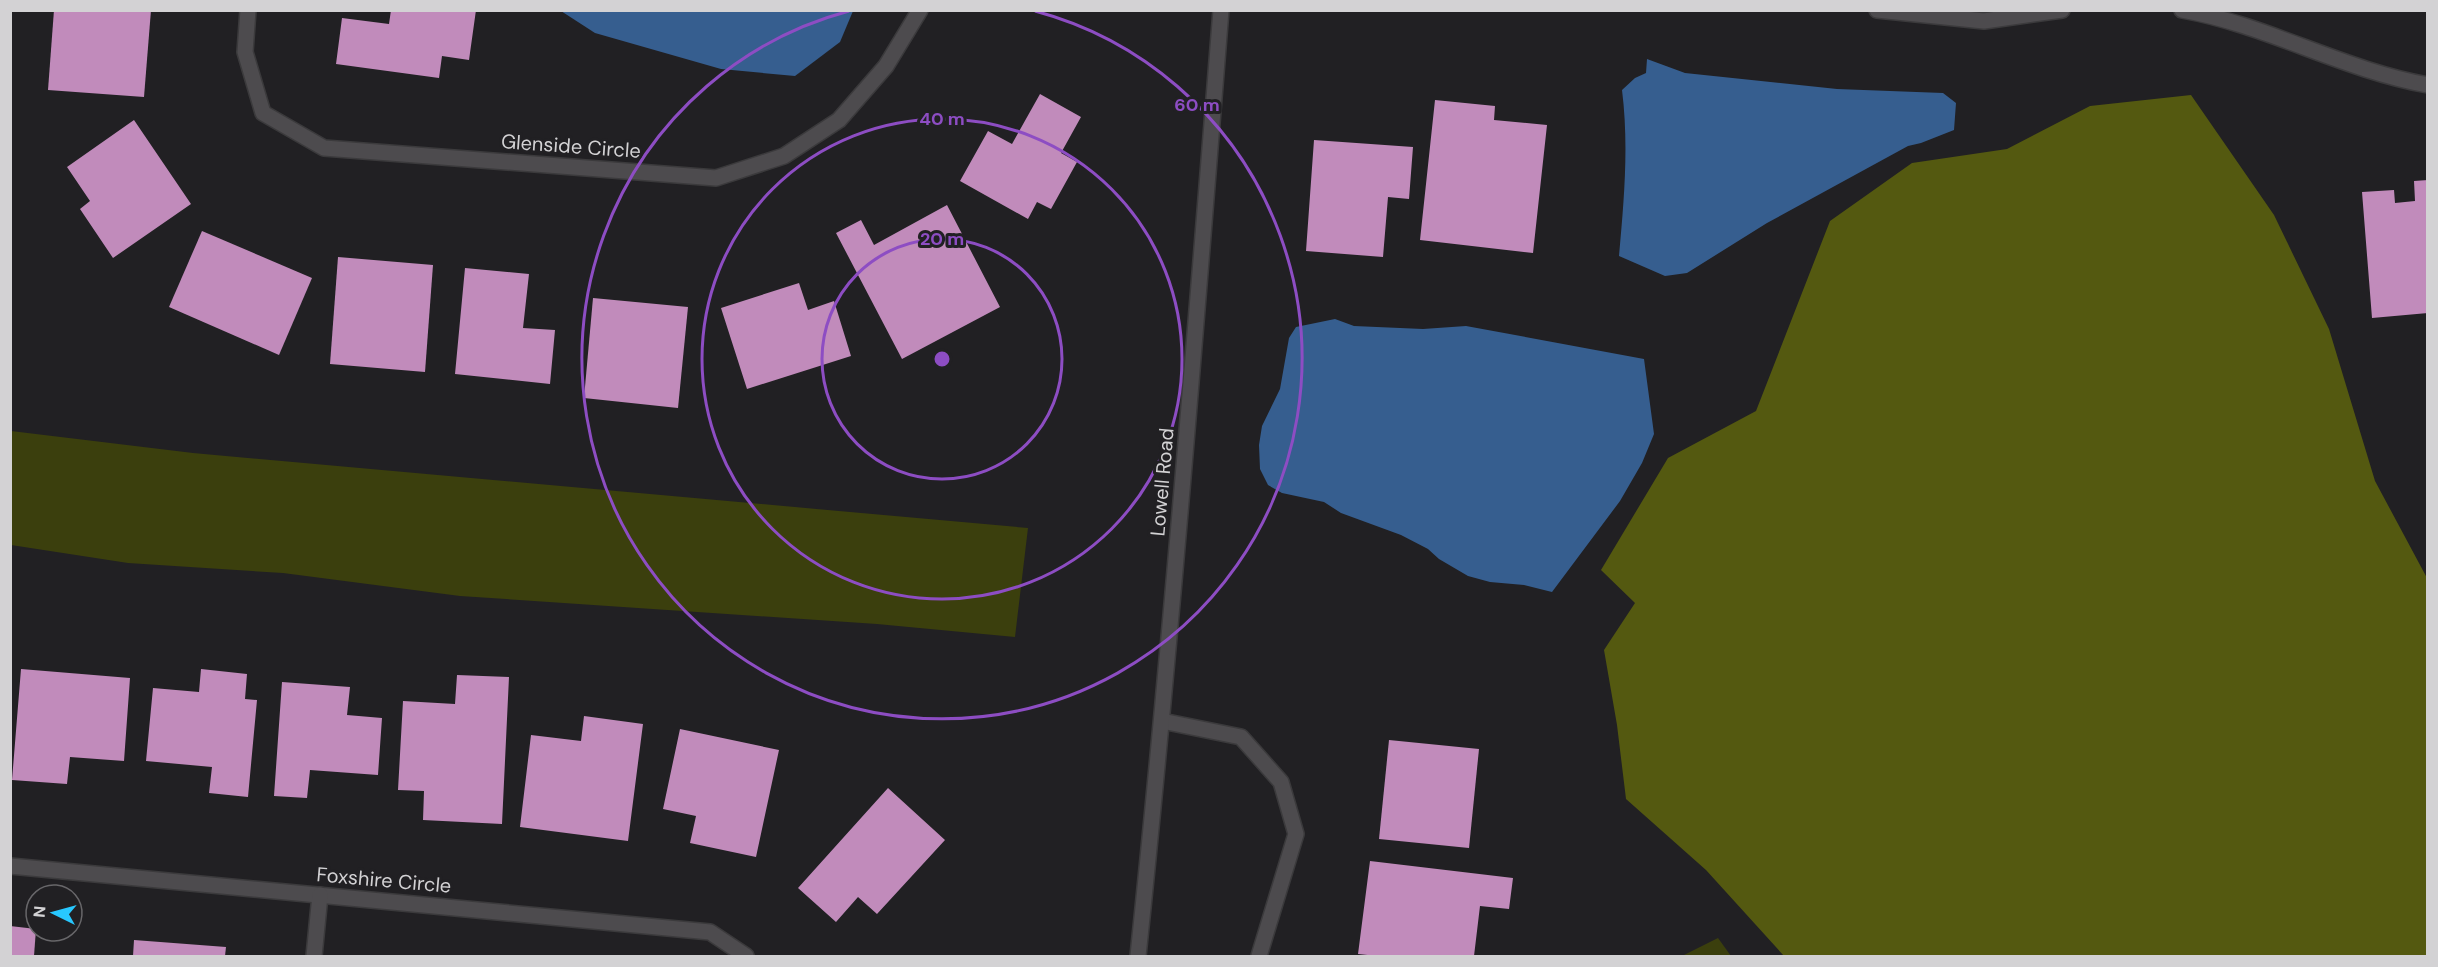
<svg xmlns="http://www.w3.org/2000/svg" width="2438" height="967" viewBox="0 0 2438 967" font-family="'DM Sans',sans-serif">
<rect width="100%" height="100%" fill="#212023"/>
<g fill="#3b3f0d">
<polygon points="11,431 193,453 1028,528 1015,637 877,624 460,596 283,573 128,563 11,545"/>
<polygon points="1718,938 1731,956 1682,956"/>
</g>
<polygon fill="#545910" points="2191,95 2274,215 2329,329 2375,481 2427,578 2427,956 1784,956 1706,870 1626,799 1617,725 1604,650 1635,603 1601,570 1668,458 1756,411 1830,221 1912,163 2007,149 2090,106"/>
<g fill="#365e8f">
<polygon points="561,11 853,11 840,42 795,76 721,69 595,33"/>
<path d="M1647 59 1685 73 1837 89 1943 93 1956 103 1954 130 1921 143 1908 146 1767 223 1687 273 1665 276 1619 256C1624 200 1629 146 1622 90L1635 78 1646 73Z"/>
<polygon points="1335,319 1354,326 1423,329 1466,326 1644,359 1654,434 1642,463 1620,501 1552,592 1524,585 1490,582 1468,576 1439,559 1428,549 1401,535 1341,513 1324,502 1282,493 1268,485 1260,469 1259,445 1262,426 1280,389 1289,338 1296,327"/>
</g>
<g fill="#c18bbb">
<polygon points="54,10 151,10 144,97 48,90"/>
<polygon points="391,10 476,10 469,60 442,56 439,78 336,64 342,18 389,24"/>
<polygon points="1040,94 1081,117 1061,153 1077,162 1051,209 1037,202 1028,219 960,181 988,131 1012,144"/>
<polygon points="1435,100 1495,106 1494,120 1547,125 1533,253 1420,240"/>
<polygon points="134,120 191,204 113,258 80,209 90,201 67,167"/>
<polygon points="1314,140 1413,147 1409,199 1388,197 1383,257 1306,251"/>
<polygon points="2428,180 2428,313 2372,318 2362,192 2394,190 2395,203 2415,201 2414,181"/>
<polygon points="947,205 1000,307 902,359 836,233 861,220 874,245"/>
<polygon points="202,231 312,278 279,355 169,307"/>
<polygon points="338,257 433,265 425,372 330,364"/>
<polygon points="465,268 529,274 523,328 555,330 550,384 455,374"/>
<polygon points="799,283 808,310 834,301 851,356 747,389 721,308"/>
<polygon points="593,298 688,307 678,408 584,398"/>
<polygon points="21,669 130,678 124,761 70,757 67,784 12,780"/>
<polygon points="201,669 247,674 245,699 257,700 248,797 209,793 212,767 146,761 153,688 199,692"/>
<polygon points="457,675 509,677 502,824 423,820 424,791 398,790 403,701 455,704"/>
<polygon points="282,682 350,687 347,715 382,718 378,775 310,770 307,798 274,796"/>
<polygon points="584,716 643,724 628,841 520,827 531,735 581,741"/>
<polygon points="680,729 779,750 756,857 690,843 696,816 663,809"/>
<polygon points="1389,740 1479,749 1469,848 1379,839"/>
<polygon points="888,788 945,840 877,914 858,897 836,922 798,888"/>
<polygon points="1370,861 1513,878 1509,909 1480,906 1474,956 1377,956 1358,954"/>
<polygon points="10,926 36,929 34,956 10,956"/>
<polygon points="134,940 226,947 225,956 133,956"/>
</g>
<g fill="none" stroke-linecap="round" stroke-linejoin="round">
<defs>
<g id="minor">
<polyline points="248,10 245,52 263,113 324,148 716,178 784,156 839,120 886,66 920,10"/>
<polyline points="1877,10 1984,21 2062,10"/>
<path d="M2182 10C2267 25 2343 70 2428 85"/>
<polyline points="1162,721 1241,737 1281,782 1296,834 1259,956"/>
<polyline points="10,866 710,932 746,956"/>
<polyline points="314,956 320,895"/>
<path d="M1138 956C1171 642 1196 326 1221 10"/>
</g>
</defs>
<use href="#minor" stroke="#3b3a3c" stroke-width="18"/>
<use href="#minor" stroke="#4d4b4e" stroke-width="15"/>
</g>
<g fill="none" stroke="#8d4dc3" stroke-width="3">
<circle cx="942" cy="359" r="120"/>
<circle cx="942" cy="359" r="240"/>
<path d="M1035 11A360 360 0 1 1 849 11"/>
</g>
<g text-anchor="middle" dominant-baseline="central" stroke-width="6" stroke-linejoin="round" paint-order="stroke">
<g font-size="20" fill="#d3d2d4" stroke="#212023">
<text transform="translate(571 146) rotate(4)">Glenside Circle</text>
<text transform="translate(1162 482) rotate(-85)">Lowell Road</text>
<text transform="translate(384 880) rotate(5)">Foxshire Circle</text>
</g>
</g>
<circle cx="942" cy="359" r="9" fill="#8d4dc3" stroke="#212023" stroke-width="3"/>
<g font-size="18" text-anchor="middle" font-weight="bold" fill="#8d4dc3" stroke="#212023" stroke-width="6" stroke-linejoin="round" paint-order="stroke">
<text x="1197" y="111">60 m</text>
<text x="942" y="125">40 m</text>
<text x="942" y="245">20 m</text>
</g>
<rect width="2438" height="967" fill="none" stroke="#d3d2d4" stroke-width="24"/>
<g transform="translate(54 913) rotate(275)"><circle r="28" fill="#212023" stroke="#68676a" stroke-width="1.5"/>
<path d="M0-4.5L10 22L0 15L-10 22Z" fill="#28c8ff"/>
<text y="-9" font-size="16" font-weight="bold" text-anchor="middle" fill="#d3d2d4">N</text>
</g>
</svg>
